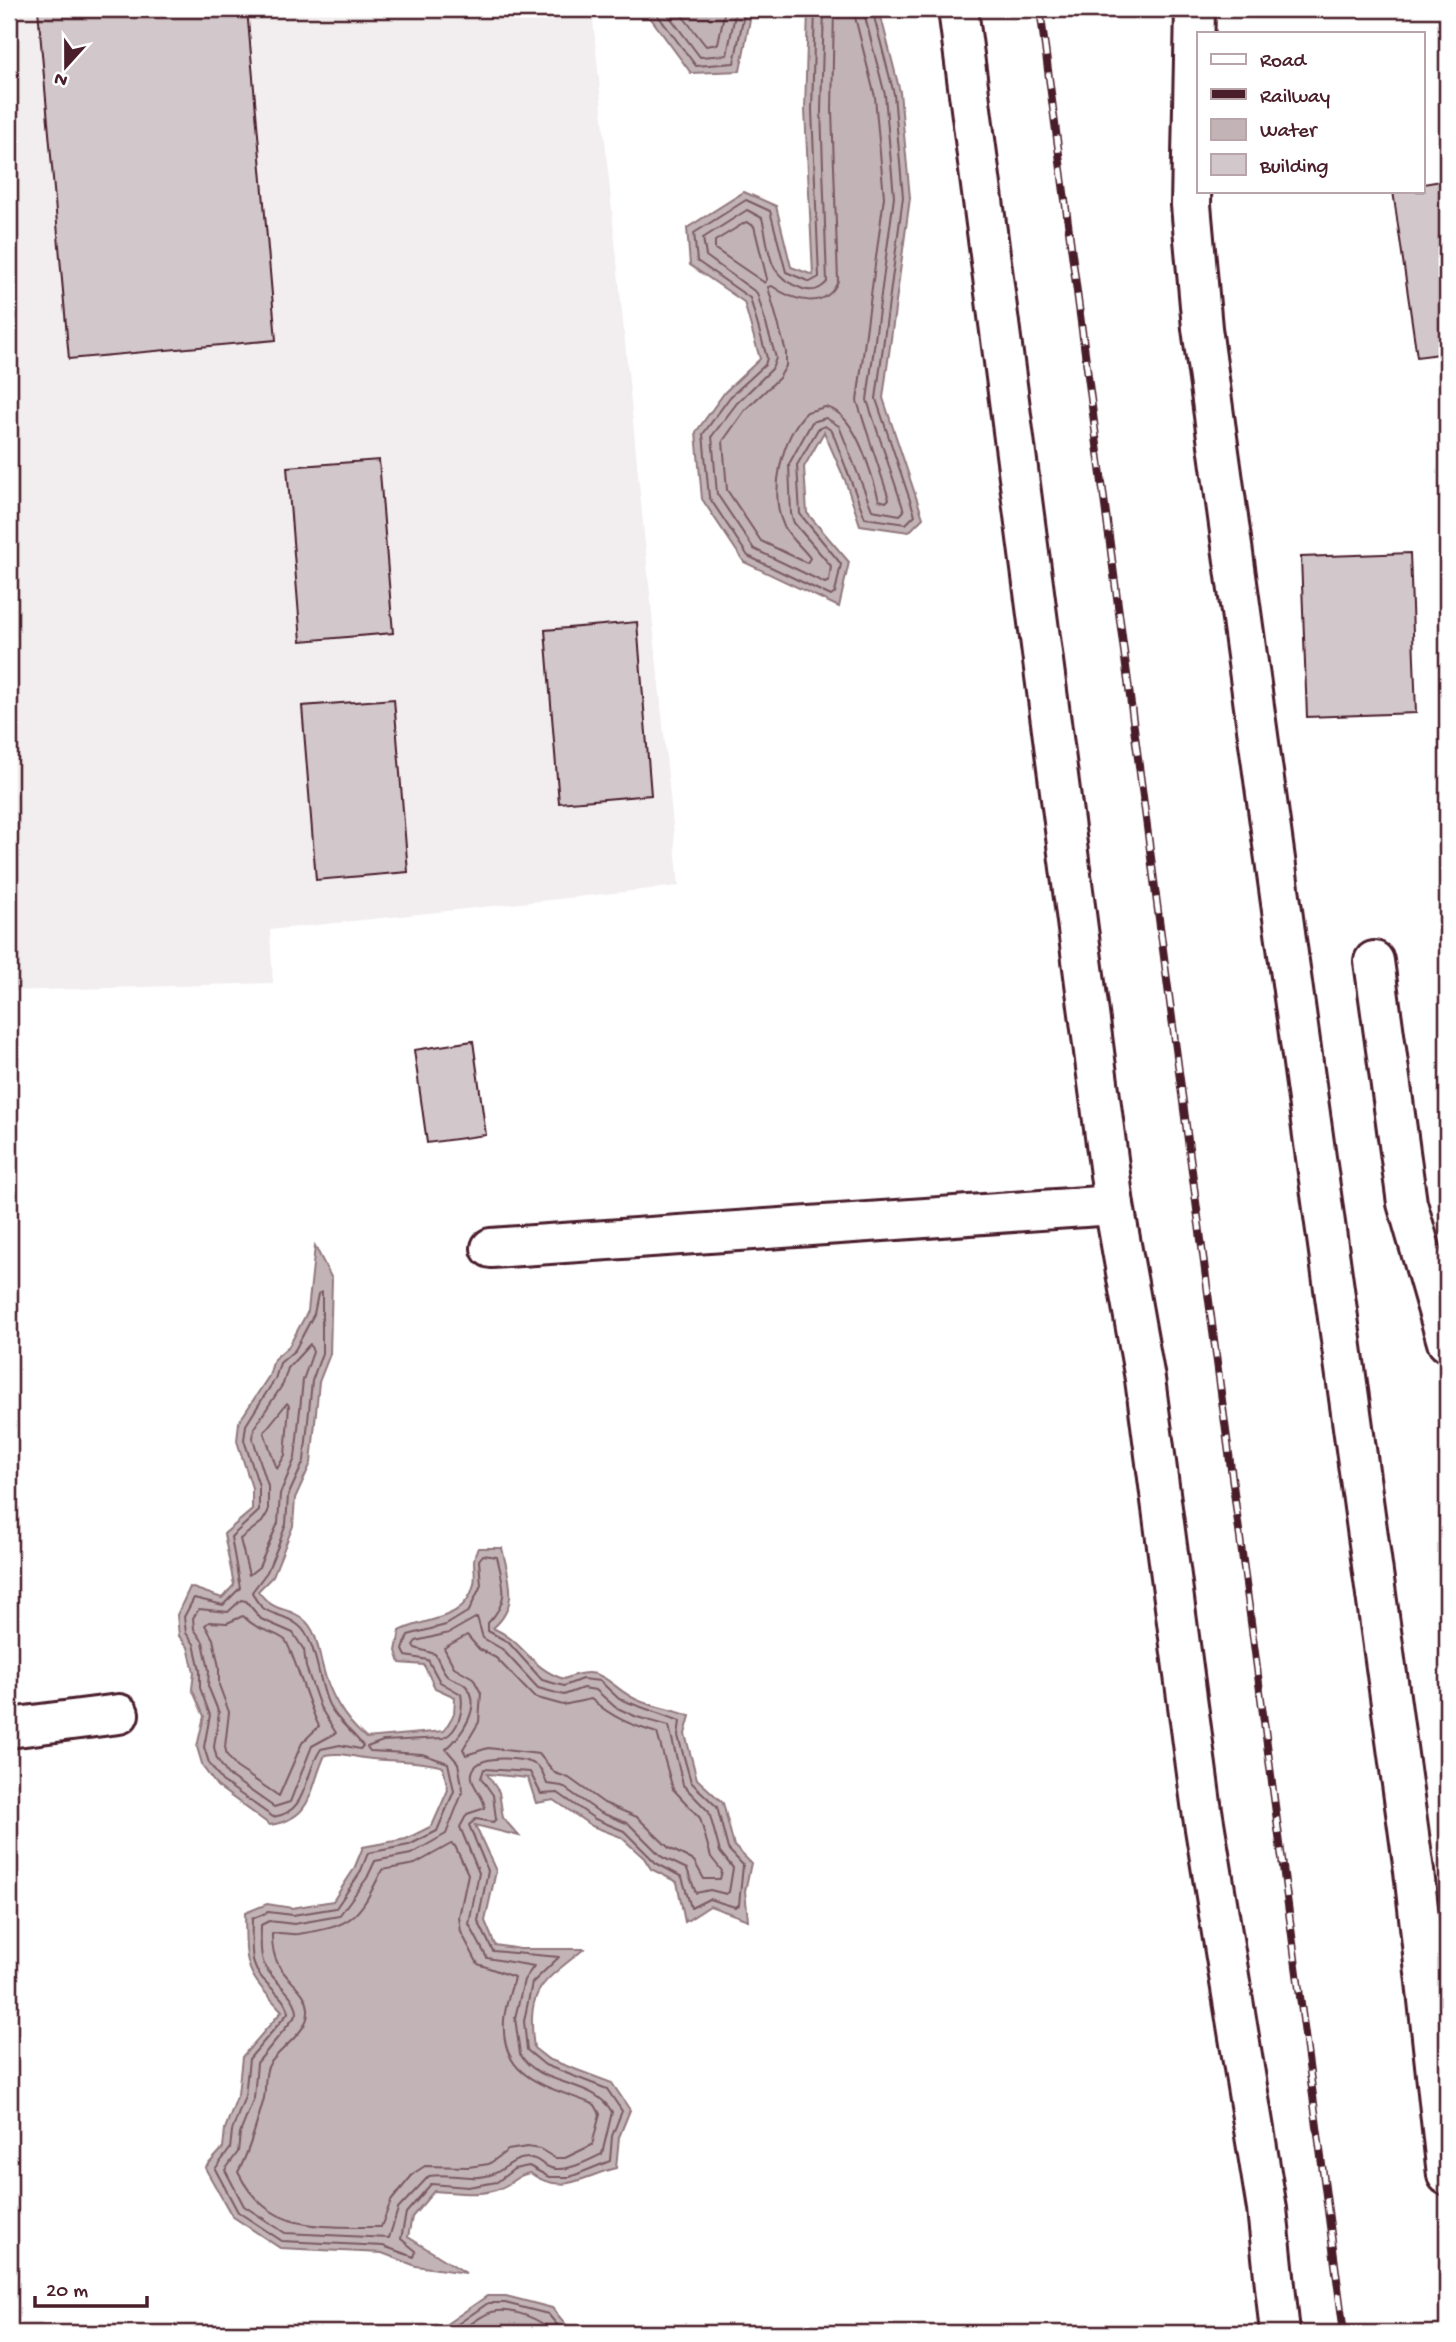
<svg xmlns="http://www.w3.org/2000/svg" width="1456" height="2342" viewBox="0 0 1456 2342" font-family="'Gochi Hand',sans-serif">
<rect width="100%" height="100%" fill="#fff"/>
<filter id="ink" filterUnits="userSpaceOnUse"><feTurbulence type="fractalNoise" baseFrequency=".0143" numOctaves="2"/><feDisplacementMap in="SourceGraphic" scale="14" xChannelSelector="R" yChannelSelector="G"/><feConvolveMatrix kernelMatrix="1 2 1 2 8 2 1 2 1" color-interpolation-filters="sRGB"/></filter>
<g filter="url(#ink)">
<polygon fill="#f2eeef" points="9,9 592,9 679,886 270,930 273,983 9,991"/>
<g fill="#c1b3b6" stroke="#91787e" stroke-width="2">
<polygon points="644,9 752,9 740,71 691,73"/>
<polygon points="808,9 879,9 900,92 910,198 883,398 923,518 909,532 860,525 845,480 824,432 804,467 807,513 849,562 839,607 744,562 702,499 696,432 725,392 760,359 744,302 690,265 687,228 744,192 776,206 791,267 813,275 805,110"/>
<path d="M315 1246 332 1279 330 1354 319 1382 311 1463 295 1498 293 1526 273 1576 258 1591C276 1615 286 1605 303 1619 317 1630 318 1649 322 1664 329 1694 343 1718 366 1738L444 1731 454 1714 455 1697 435 1688 424 1665 400 1663 396 1651 400 1631C427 1617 465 1622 474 1584 477 1571 470 1561 478 1548H502C509 1579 520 1605 493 1628 525 1642 530 1669 564 1679 606 1660 608 1690 642 1702 658 1708 674 1710 690 1716L685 1734 697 1779 723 1803 734 1846 751 1863 745 1891 748 1920 710 1906 685 1922 677 1882 651 1869 644 1858 621 1837 592 1826 554 1800 536 1803 528 1778 487 1774 499 1792 503 1818 519 1836 475 1825 496 1871 485 1921 495 1945 520 1949H584C541 1984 526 1988 534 2048L548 2059 612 2083 630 2110 619 2137 616 2168C582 2176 563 2196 530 2173 516 2175 513 2183 501 2188 481 2197 455 2192 434 2191L412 2217 408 2237 466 2273 416 2266 382 2253 280 2248 232 2216 205 2168 223 2148 225 2129 238 2094 242 2057 282 2011C244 1970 246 1969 245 1913L267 1904 292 1908 333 1901 354 1869 363 1847 406 1839 432 1826 448 1790 443 1767C416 1759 391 1762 364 1758 349 1756 340 1752 325 1755 309 1790 314 1818 270 1825L217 1786 203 1767 197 1747 204 1716 192 1689 194 1672 188 1647 179 1636 177 1615 190 1587 222 1598 234 1585 224 1534 252 1510V1488L237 1441 239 1422 269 1376 274 1359 289 1346 308 1311Z"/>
<polygon points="487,2296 506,2296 552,2308 573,2333 438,2333 438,2330"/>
</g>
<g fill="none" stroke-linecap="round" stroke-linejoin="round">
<g stroke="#7a5a63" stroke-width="2">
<polyline points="653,9 696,66 734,63 745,9"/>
<polyline points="664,9 700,57 727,55 736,9"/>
<polyline points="677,9 706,46 718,44 725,9"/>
<polyline points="815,9 812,110 819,277 810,282 786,272 770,211 746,200 694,233 697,261 750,298 767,358 765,365 730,397 703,434 709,497 748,556 831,596 835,593 841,564 800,514 797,465 818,429 825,426 832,431 865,518 906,524 915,515 876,399 903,197 894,94 872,9"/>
<path d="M824 9 821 110 827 282C820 290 813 292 803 289 765 276 771 253 762 218L747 210 703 238 706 256 757 293 776 358 772 369 737 403 712 436 717 494 754 549 825 583 829 581 831 566 794 523 791 514 789 464 812 422 826 418 839 426 872 510 900 515 904 511 867 400 894 197 885 95 863 9"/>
<path d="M834 9 832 110 838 281C826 311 793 301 772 286L768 287 786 352V366L779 378 745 410 723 441 727 490 761 541 807 563 810 558C802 547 788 536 783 524 769 493 782 435 807 412L825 407C856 412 871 473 879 500L886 502 889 499 857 401 884 197 875 97 853 9"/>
<polygon points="746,222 754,226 767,279 765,283 715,249 715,241"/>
<path d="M322 1292V1353L312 1381 304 1461 288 1496 286 1524 278 1546 267 1572 252 1592C263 1619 280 1610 298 1625 317 1639 318 1683 329 1705 338 1722 353 1732 363 1746L360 1749 340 1745 321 1749C303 1775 309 1812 273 1817L222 1781 209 1763 204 1747 210 1715 200 1688V1670L194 1644 186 1633 184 1617 194 1598 223 1605 240 1588 231 1537 259 1511V1486L244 1440 246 1425 275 1379 280 1363 295 1350 314 1314 318 1294Z"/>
<polygon points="310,1344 313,1352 303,1380 295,1458 280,1494 278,1523 259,1567 249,1575 240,1539 262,1522 268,1512 268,1486 253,1439 254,1428 283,1384 288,1368"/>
<polygon points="287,1403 289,1406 285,1455 277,1469 264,1432"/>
<path d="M483 1555 497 1557C504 1586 510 1601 488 1623V1631L508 1642 542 1680 564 1686 582 1679 600 1681 619 1699 680 1721 678 1736 691 1782 717 1807 728 1849 743 1865 739 1905 735 1907 709 1899 691 1908 682 1877 656 1863 624 1831 595 1819 558 1793 541 1794 530 1772 484 1769 481 1778 493 1795 496 1819 493 1822 476 1819 469 1825 488 1871 478 1921 493 1951 559 1957 532 1983 524 2021 527 2050 545 2065 607 2089 622 2111 612 2136 610 2161 570 2177H549L529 2166 514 2169 497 2182 468 2187 431 2184 406 2213 401 2239 416 2251 414 2257 383 2246 282 2241 238 2212 215 2169 230 2149 232 2131 245 2096 249 2059 288 2013C286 1994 259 1983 254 1964 250 1950 252 1933 252 1919L268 1912 293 1915 336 1908 360 1873 368 1853 409 1845 437 1831 454 1791 448 1763 422 1754 370 1751 367 1747 383 1741 444 1738C459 1730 464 1710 461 1694L440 1682 428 1660 406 1656 403 1650 408 1635 446 1625 469 1611 481 1585 479 1560Z"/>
<polygon points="241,1600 246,1601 261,1619 293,1633 304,1650 306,1667 320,1707 336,1733 312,1746 290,1802 274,1807 228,1775 217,1759 214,1747 219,1713 208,1686 209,1670 203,1642 194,1629 193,1618 199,1609 228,1612"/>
<path d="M243 1616C260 1633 271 1629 285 1640 291 1645 310 1710 319 1726L302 1743 279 1796 236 1767 227 1755 225 1747 229 1712 219 1685V1667L213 1639 205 1625 209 1622 227 1623Z"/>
<path d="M477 1617 483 1638 502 1649 538 1688 564 1695 583 1688 596 1690 615 1707 637 1717 669 1726 683 1785 709 1812 720 1852 733 1868 729 1892 726 1894 710 1890 696 1893 687 1869 662 1857 629 1824 599 1812 562 1786 547 1784C544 1777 543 1769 536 1765 524 1757 476 1753 472 1773 470 1786 484 1795 485 1808L467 1814 460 1827 479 1873 469 1924 487 1958 534 1966 524 1980 515 2018 520 2054C540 2088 593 2078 612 2112L602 2154C590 2160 565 2173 551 2168 541 2165 538 2157 527 2158 511 2159 506 2169 493 2174 472 2182 450 2172 429 2176L398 2209 389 2238 285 2233 244 2206 225 2170 238 2152 240 2133 254 2098 257 2063 297 2014C297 1994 272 1982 264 1964 259 1953 261 1936 261 1925L269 1921 294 1924 339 1916 367 1878 375 1861 411 1854 446 1834 463 1791 458 1763 446 1749C460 1738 485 1704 465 1685 460 1680 450 1680 446 1674 441 1668 439 1660 435 1654L415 1648 413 1645 416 1641 449 1633Z"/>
<path d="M467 1635 479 1649 496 1658 534 1697 563 1705 591 1699C613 1718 631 1725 657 1733L673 1789 700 1818 711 1857 722 1871 720 1879H704L694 1861 669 1848 637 1817 604 1803 569 1778 555 1773 539 1754 488 1748 466 1755 463 1749 479 1722 481 1693 473 1678 454 1667 444 1648Z"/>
<path d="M451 1844 455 1846 468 1874 459 1917 461 1932 478 1964 514 1977C511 1991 505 2005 504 2020 500 2082 550 2086 595 2105L600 2114 592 2145 565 2158H555L540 2149 527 2147 508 2150 489 2164 468 2167 425 2166 414 2173 391 2201 381 2227C320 2226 268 2234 238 2172 249 2153 257 2123 263 2102 267 2090 263 2075 269 2065 280 2047 310 2032 308 2009 305 1980 271 1981 272 1934 279 1931 289 1935 298 1934 352 1926 358 1920 382 1870L415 1864Z"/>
<polyline points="445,2333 488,2303 505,2303 548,2314 564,2333"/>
<path d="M459 2333C468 2326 481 2315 492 2312 511 2307 542 2319 553 2333"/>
</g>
</g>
<g fill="#d2c7cb" stroke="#4a1f2b" stroke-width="2">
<polygon points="38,9 247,9 276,340 69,359"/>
<polygon points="1447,180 1447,353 1417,357 1393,191 1423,191 1423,184"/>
<polygon points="379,460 393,633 301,641 287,467"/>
<polygon points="1410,553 1416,713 1307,717 1301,557"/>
<polygon points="637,622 651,795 559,803 545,630"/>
<polygon points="394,699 408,872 316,880 302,706"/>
<polygon points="473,1041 486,1135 427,1143 414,1050"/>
</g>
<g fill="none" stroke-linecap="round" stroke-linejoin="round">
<defs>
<g id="minor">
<polyline points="958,9 1114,1205 1145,1379 1201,1804 1267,2209 1280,2333"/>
<polyline points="1195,9 1191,205 1202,328 1414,1871 1447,2175"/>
<polyline points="1374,961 1407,1203 1447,1342"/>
<polyline points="491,1248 1114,1205"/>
<polyline points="9,1728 119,1714"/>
</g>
</defs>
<use href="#minor" stroke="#4a1f2b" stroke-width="44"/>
<use href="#minor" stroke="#fff" stroke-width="38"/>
<defs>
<polyline id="rail" points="1040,9 1344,2333"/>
</defs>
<use href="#rail" stroke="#4a1f2b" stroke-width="8"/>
<use href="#rail" stroke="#fff" stroke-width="5" stroke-dasharray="16" stroke-linecap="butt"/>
</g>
</g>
<rect width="1456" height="2342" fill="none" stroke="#fff" stroke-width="35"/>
<rect x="18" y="18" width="1421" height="2307" fill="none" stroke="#4a1f2b" stroke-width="2.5" filter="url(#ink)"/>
<rect x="1197" y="32" width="228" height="161" fill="#ffffff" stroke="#b7a5aa" stroke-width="2"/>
<rect x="1211" y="54" width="35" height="10" fill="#ffffff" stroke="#b7a5aa" stroke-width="2"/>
<text x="1260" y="66" font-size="21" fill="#4a1f2b">Road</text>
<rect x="1211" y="89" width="35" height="10" fill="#4a1f2b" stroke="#b7a5aa" stroke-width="2"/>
<text x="1260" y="102" font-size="21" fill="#4a1f2b">Railway</text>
<rect x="1211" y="119" width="35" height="21" fill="#c1b3b6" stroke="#b7a5aa" stroke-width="2"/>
<text x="1260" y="136" font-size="21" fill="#4a1f2b">Water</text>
<rect x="1211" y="154" width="35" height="21" fill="#d2c7cb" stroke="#b7a5aa" stroke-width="2"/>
<text x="1260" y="172" font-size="21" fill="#4a1f2b">Building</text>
<g transform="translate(66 66) rotate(201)" stroke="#ffffff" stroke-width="5" paint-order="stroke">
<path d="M0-5L12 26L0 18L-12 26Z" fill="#4a1f2b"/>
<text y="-10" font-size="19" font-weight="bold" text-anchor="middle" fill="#4a1f2b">N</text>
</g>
<path d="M35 2296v10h112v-10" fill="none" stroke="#4a1f2b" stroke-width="3.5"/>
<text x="46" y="2296" font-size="21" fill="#4a1f2b" stroke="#ffffff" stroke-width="5" paint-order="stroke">20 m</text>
</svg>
